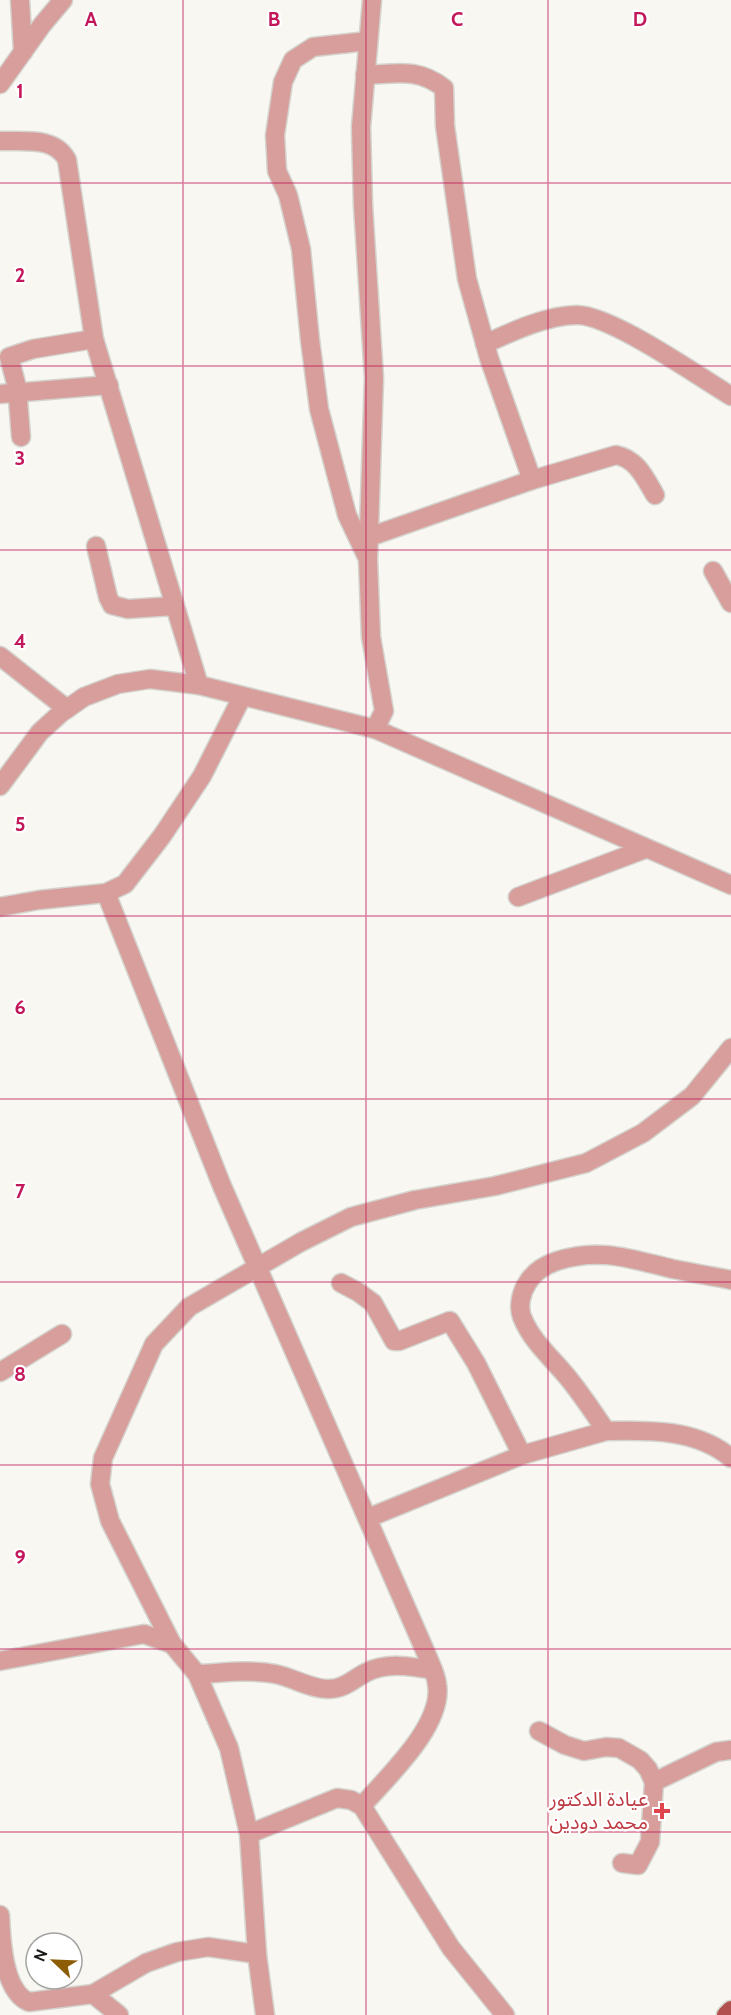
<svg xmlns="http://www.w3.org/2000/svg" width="731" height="2015" viewBox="0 0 731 2015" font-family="Cabin,'Noto Sans Arabic',sans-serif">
<rect width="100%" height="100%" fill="#f8f7f1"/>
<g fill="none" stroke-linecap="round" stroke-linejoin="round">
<defs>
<g id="minor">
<polyline points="20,0 23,52"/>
<polyline points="372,0 361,127 363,205 374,378 368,560 371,637 384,711 375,729"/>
<path d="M365 75C396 74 417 67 444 88L445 126 467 279 489 358 532 480"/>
<polyline points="0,84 42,25 63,0"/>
<path d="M0 141C23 142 55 136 67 160L94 339 199 685"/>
<path d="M485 344C511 332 547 315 577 315 611 315 698 376 731 396"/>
<polyline points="0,394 109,385"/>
<polyline points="21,437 17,387 9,357 33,349 94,339"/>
<path d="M369 537 532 480 616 455C637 459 645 478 655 495"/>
<polyline points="96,546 108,597 112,605 128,609 174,606"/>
<polyline points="366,555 347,515 319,409 310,340 301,249 288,195 277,171 275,135 283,82 293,60 313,47 368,41"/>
<polyline points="713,571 731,603"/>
<polyline points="0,656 67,709"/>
<polyline points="0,786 40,732 61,713 84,697 118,684 150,679 199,685 375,729 731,885"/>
<path d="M106 893 222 1186 426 1653C430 1663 436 1674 437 1684 444 1725 387 1777 362 1806"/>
<polyline points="518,897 645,849"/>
<polyline points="0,907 39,900 106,893 125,884 162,836 202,776 242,697"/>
<path d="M731 1280C712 1276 692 1273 673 1269 631 1259 599 1247 557 1261 545 1265 534 1272 528 1282 521 1292 518 1307 522 1317 532 1342 553 1359 569 1379 582 1395 594 1413 606 1431 649 1430 697 1429 731 1458"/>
<polyline points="341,1283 358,1292 373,1303 394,1341 399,1341 450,1321 476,1363 522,1455 606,1431"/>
<polyline points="0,1372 62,1334"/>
<polyline points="368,1518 522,1455"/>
<polyline points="172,1644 110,1521 100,1484 103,1458 154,1344 189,1307 301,1242 351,1217 415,1200 495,1186 586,1163 643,1133 692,1096 731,1048"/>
<polyline points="0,1661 144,1634 172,1644 197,1674 229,1748 249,1834 257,1954 265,2015"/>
<path d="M197 1674C222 1673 249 1669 275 1674 292 1677 310 1689 328 1689 344 1689 352 1680 365 1673 386 1662 410 1666 433 1670"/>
<polyline points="539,1731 565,1745 584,1751 606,1747 619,1748 640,1760 648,1769 654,1782 650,1842 638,1865 622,1863"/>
<polyline points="654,1782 716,1752 731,1750"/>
<polyline points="249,1834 337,1798 351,1800 362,1806 451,1948 505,2015"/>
<path d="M0 1915C1 1939 3 1991 29 2002L93 1994 146 1963 177 1952 208 1947 257 1954"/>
<polyline points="93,1994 119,2015"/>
</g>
<polyline id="major" points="726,2015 731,2010"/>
</defs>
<use href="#minor" stroke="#d4d3ce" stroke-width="21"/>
<use href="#major" stroke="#d4d3ce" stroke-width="21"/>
<use href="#minor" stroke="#d79e9b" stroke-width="18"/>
<use href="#major" stroke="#b24f4f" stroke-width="18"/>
</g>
<path fill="none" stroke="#c2185b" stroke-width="1.5" stroke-opacity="0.55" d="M183 0V2015M366 0V2015M548 0V2015M0 183H731M0 366H731M0 550H731M0 733H731M0 916H731M0 1099H731M0 1282H731M0 1465H731M0 1649H731M0 1832H731"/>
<path fill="#e0444e" stroke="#fff" stroke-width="2" d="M659 1802h6v6h6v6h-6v6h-6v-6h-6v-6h6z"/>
<g text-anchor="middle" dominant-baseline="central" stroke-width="4.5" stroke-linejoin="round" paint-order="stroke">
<g font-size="20" fill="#be3a42" stroke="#fff" text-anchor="end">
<text x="648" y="1799">عيادة الدكتور<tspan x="648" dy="23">محمد دودين</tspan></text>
</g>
</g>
<g font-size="20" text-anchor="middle" font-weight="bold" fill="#c2185b" stroke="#fff" stroke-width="4.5" stroke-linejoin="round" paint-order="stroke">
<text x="91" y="26">A</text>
<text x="274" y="26">B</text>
<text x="457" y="26">C</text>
<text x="640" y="26">D</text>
<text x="20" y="98">1</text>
<text x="20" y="282">2</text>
<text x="20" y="465">3</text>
<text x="20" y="648">4</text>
<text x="20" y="831">5</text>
<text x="20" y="1014">6</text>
<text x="20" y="1198">7</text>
<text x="20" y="1381">8</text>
<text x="20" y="1564">9</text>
</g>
<g transform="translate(54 1961) rotate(293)"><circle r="28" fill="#ffffff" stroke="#a3a3a2" stroke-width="1.5"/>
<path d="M0-4.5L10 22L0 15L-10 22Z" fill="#8c5d05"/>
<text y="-9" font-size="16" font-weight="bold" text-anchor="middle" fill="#1a1917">N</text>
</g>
</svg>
